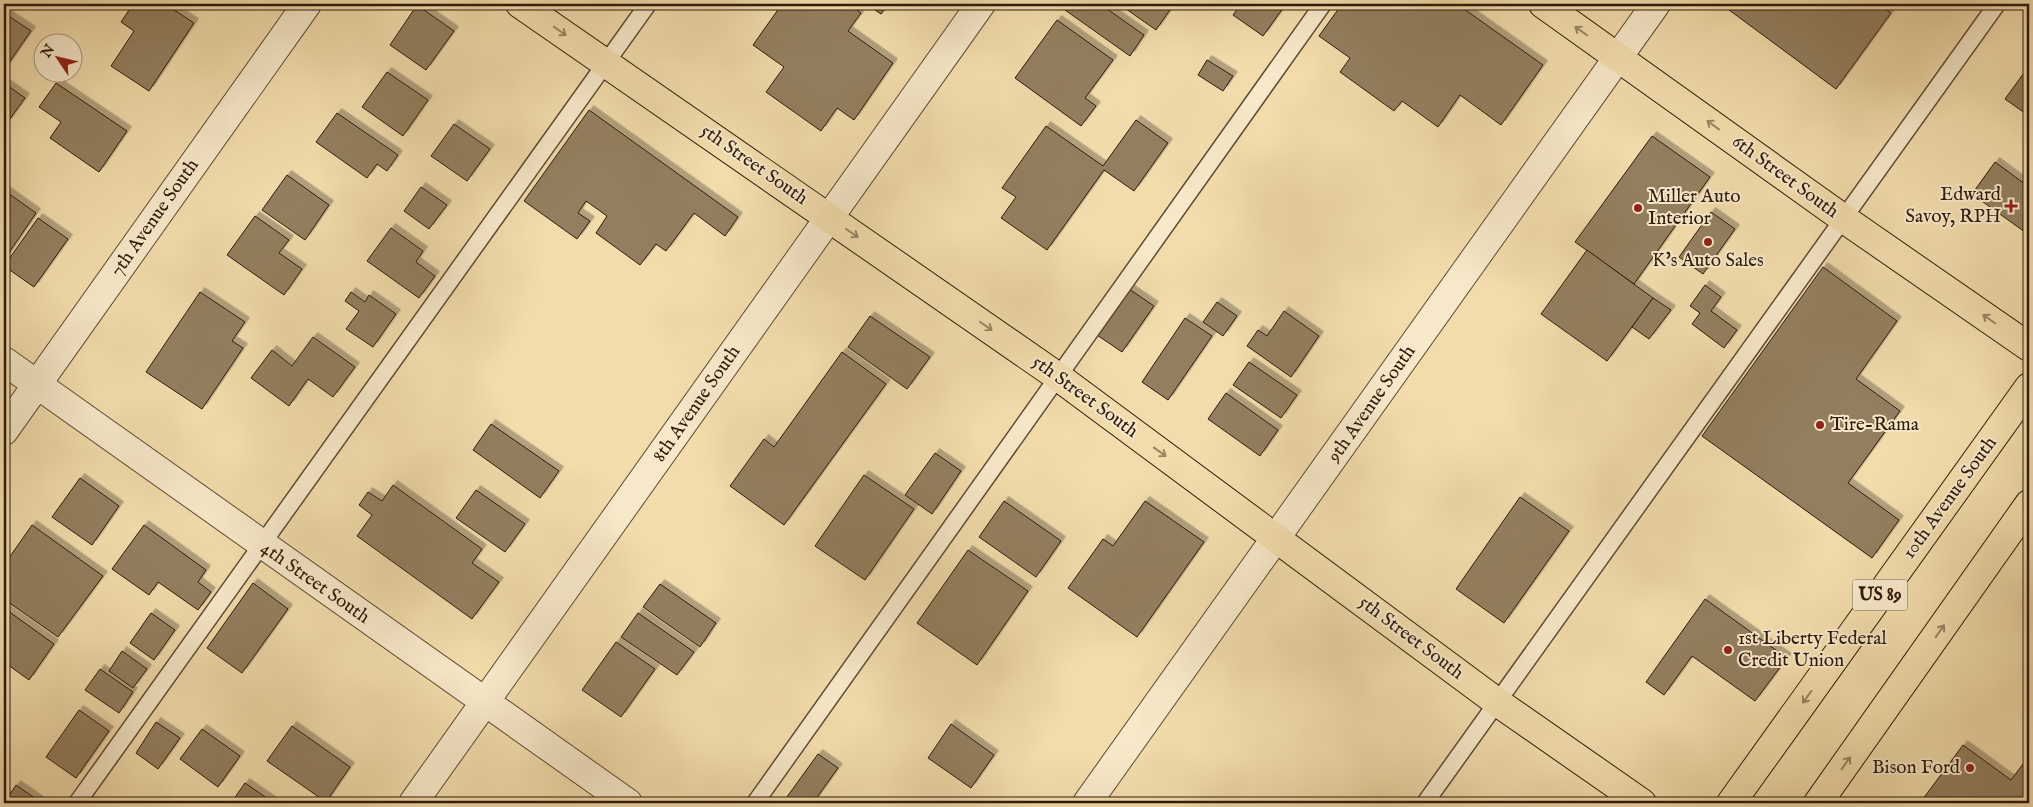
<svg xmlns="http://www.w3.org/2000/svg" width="2033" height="807" viewBox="0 0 2033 807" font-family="'IM FELL English',serif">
<defs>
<filter id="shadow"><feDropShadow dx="4.5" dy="-4.5" stdDeviation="0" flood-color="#0004"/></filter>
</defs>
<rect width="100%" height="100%" fill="#f2dcac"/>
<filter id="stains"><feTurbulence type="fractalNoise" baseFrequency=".004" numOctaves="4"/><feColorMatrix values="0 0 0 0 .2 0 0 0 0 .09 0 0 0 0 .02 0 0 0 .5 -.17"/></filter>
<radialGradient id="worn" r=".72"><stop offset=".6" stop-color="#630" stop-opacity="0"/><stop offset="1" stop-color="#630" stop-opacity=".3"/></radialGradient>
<g fill="#937f5f" stroke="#2d1b0c" filter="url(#shadow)">
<polygon points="133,4 165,4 194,23 149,91 111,66 134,31 121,22"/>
<polygon points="782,4 849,4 861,13 848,31 893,63 854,120 837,108 821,131 766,92 784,67 753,45"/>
<polygon points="866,4 889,4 881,14"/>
<polygon points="1069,4 1100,4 1144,35 1130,56 1065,10"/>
<polygon points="1119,4 1174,4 1156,30"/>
<polygon points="1241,4 1286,4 1263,36 1233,15"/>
<polygon points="1342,4 1457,4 1543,65 1501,125 1460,95 1438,127 1402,101 1394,111 1340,72 1350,58 1319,36"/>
<polygon points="1721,4 1878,4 1891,13 1836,89"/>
<polygon points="417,5 454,31 426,70 390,45"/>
<polygon points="4,13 31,31 4,70"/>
<polygon points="1057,20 1113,60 1085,98 1096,106 1081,126 1015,78"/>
<polygon points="1207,60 1233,76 1223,91 1198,75"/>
<polygon points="2029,66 2029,116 2005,99"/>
<polygon points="387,72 428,100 403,136 362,107"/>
<polygon points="4,83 25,98 7,123 4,121"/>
<polygon points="56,83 127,131 99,172 50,138 61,122 39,107"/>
<polygon points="589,110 738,217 725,236 694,213 666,251 656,244 640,265 596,233 607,216 586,201 578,213 590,221 577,239 524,201"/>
<polygon points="337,113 398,155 387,171 377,164 367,178 316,142"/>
<polygon points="1136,120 1168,143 1134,191 1104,170 1047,250 1001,218 1016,197 1002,188 1046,126 1103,166"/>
<polygon points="454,124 490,149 467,181 431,156"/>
<polygon points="1652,136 1710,177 1634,284 1575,242"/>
<polygon points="1995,162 2029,187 2029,235 1972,194"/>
<polygon points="287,175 329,205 305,240 262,210"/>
<polygon points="421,187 447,205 429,229 404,211"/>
<polygon points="5,191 36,213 4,260 4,193"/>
<polygon points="1711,212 1735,229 1703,274 1679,257"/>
<polygon points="255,216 289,240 279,253 302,269 284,295 227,255"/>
<polygon points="38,218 68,239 34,287 4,266"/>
<polygon points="391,228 423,251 416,262 435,276 419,298 367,261"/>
<polygon points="1587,250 1653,298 1607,361 1541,314"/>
<polygon points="1823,267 1897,321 1856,379 1900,411 1848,483 1899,520 1872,558 1702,436"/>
<polygon points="1705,285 1721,297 1711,311 1737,330 1724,348 1692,324 1700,313 1690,306"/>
<polygon points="1129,289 1154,306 1122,352 1097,335"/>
<polygon points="200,292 245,322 232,341 243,348 202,409 146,372"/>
<polygon points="351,292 365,302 369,295 396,314 373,347 346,329 359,311 345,301"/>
<polygon points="1653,298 1671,310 1649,339 1632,327"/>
<polygon points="1217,302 1237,316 1223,336 1203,322"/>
<polygon points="1284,311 1319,336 1291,377 1247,346 1258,330 1267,336"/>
<polygon points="870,316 930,357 907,389 848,347"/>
<polygon points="1185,318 1212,336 1168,400 1142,382"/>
<polygon points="313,337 355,367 333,397 308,379 289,406 251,378 272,350 292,366"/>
<polygon points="842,352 886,384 784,525 730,486 764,439 774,447"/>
<polygon points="1249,362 1297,395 1281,418 1233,385"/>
<polygon points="1226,393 1278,430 1260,456 1208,419"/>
<polygon points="491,424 559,471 540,498 473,450"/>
<polygon points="935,453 961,471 932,514 905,495"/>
<polygon points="864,475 914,509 865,580 815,546"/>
<polygon points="80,478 119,506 92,545 52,517"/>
<polygon points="393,485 482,549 472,563 499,582 472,619 357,536 372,515 359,505 368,492 382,501"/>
<polygon points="476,490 525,524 505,552 456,518"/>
<polygon points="1520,497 1569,531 1504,623 1456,589"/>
<polygon points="1004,501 1061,541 1036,577 979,537"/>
<polygon points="1145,501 1204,542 1137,637 1068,588 1103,539 1113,546"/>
<polygon points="32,525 103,576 58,637 4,599 4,565"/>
<polygon points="144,525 206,570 198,582 211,592 198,610 158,582 149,595 112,569"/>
<polygon points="968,550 1028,591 977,665 917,623"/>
<polygon points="253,583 288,609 242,673 207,648"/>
<polygon points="660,584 716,623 700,647 643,607"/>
<polygon points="1705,599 1787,658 1755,701 1692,656 1664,695 1646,682"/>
<polygon points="4,608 54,644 29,680 4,662"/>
<polygon points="151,613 175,630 154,660 130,643"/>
<polygon points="638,613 694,652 677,675 621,637"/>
<polygon points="616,642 655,669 621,717 582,690"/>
<polygon points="122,651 147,669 133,688 109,671"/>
<polygon points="100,669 133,692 119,713 85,690"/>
<polygon points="79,710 109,731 76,778 46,757"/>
<polygon points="156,722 180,738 158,769 136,753"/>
<polygon points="951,724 994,755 971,788 928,758"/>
<polygon points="292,726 350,767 326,802 267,761"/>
<polygon points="202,729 240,756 218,787 180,759"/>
<polygon points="1963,745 2011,780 2029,756 2029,803 1920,803"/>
<polygon points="818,754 838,768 813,803 787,803 784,801"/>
<polygon points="245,783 274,803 231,803"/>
<polygon points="16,785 39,801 38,803 4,803"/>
</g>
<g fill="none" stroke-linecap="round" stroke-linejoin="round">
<defs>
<g id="lane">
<polyline points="77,803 648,4"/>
<polyline points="755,803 1323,4"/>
<polyline points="1425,803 1997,4"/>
</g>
<g id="street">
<polyline points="4,361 628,803"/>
<polyline points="4,431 307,4"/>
<polyline points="413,803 981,4"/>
<polyline points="1087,803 1656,4"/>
</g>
<g id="primary">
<polyline points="520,4 1057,376 1497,702 1642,803"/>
<polyline points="1543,4 1844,219 2029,347"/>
</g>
<g id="highway">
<polyline points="1731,803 2029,387"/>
<polyline points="1818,803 2029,504"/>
</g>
</defs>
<use href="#lane" stroke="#5e4b34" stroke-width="19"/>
<use href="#street" stroke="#5e4b34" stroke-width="30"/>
<use href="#primary" stroke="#2d1b0c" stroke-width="30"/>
<use href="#highway" stroke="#2d1b0c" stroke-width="30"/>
<use href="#lane" stroke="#f7e8c9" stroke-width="16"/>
<use href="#street" stroke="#f7e8c9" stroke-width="28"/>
<use href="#primary" stroke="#f2dcac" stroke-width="28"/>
<use href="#highway" stroke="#f2dcac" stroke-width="28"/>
</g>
<defs><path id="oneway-shaft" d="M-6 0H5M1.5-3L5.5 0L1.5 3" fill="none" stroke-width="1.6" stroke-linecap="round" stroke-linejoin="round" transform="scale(1.25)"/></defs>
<g stroke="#998564">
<use href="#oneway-shaft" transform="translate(560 31) rotate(35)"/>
<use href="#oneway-shaft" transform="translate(1581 31) rotate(-145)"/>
<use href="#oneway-shaft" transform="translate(1713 125) rotate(-144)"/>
<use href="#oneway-shaft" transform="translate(852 233) rotate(35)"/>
<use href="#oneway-shaft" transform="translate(1989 319) rotate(-145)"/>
<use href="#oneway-shaft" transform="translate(986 326) rotate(35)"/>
<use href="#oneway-shaft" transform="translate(1160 452) rotate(36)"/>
<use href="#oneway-shaft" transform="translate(1940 631) rotate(-55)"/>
<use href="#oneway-shaft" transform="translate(1807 697) rotate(126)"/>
<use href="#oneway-shaft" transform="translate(1846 763) rotate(-55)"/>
</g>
<g fill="#8f2418" stroke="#f7e8c9" stroke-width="2">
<path d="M2008.5 198.5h5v5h5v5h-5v5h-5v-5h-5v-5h5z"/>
<circle cx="1638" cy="208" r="5"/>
<circle cx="1708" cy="242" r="5"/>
<circle cx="1820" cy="425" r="5"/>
<circle cx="1728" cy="650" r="5"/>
<circle cx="1970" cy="768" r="5"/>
</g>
<g text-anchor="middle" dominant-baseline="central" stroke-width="4" stroke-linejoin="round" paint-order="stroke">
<rect fill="#f7e8c9" stroke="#6a5845" stroke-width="1" x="1852.5" y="579.5" width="55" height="31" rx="4"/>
<g font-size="18" font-weight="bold" fill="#2d1b0c">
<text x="1880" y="595">US 89</text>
</g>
<g font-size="19" fill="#2d1b0c" stroke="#f7e8c9">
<text transform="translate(754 165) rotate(35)">5th Street South</text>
<text transform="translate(1785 177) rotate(36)">6th Street South</text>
<text transform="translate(155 218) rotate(-55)">7th Avenue South</text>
<text transform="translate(1085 397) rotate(36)">5th Street South</text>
<text transform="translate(697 404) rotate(-55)">8th Avenue South</text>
<text transform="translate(1372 404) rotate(-55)">9th Avenue South</text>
<text transform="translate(1950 498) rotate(-54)">10th Avenue South</text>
<text transform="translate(315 583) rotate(35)">4th Street South</text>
<text transform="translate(1411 638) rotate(37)">5th Street South</text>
</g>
<g font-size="19" fill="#2d1b0c" stroke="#f7e8c9" text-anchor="start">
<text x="2001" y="195" text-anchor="end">Edward<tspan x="2001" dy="22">Savoy, RPH</tspan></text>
<text x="1648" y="197">Miller Auto<tspan x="1648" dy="22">Interior</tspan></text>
<text x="1708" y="261" text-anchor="middle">K's Auto Sales</text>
<text x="1830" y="425">Tire-Rama</text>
<text x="1738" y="639">1st Liberty Federal<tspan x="1738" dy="22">Credit Union</tspan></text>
<text x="1960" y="768" text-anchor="end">Bison Ford</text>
</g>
</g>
<rect width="2033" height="807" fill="none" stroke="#f2dcac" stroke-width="20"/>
<rect x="5" y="5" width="2023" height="797" fill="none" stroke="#2d1b0c" stroke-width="2.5"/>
<rect x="10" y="10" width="2013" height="787" fill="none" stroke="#2d1b0c"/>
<g transform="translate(58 58) rotate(305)"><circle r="24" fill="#f7e8c9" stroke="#a6967d"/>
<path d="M0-4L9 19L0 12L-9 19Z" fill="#8f2418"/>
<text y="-8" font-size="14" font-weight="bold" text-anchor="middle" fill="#2d1b0c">N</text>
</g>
<rect width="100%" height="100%" filter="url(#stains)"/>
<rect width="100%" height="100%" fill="url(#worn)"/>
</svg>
